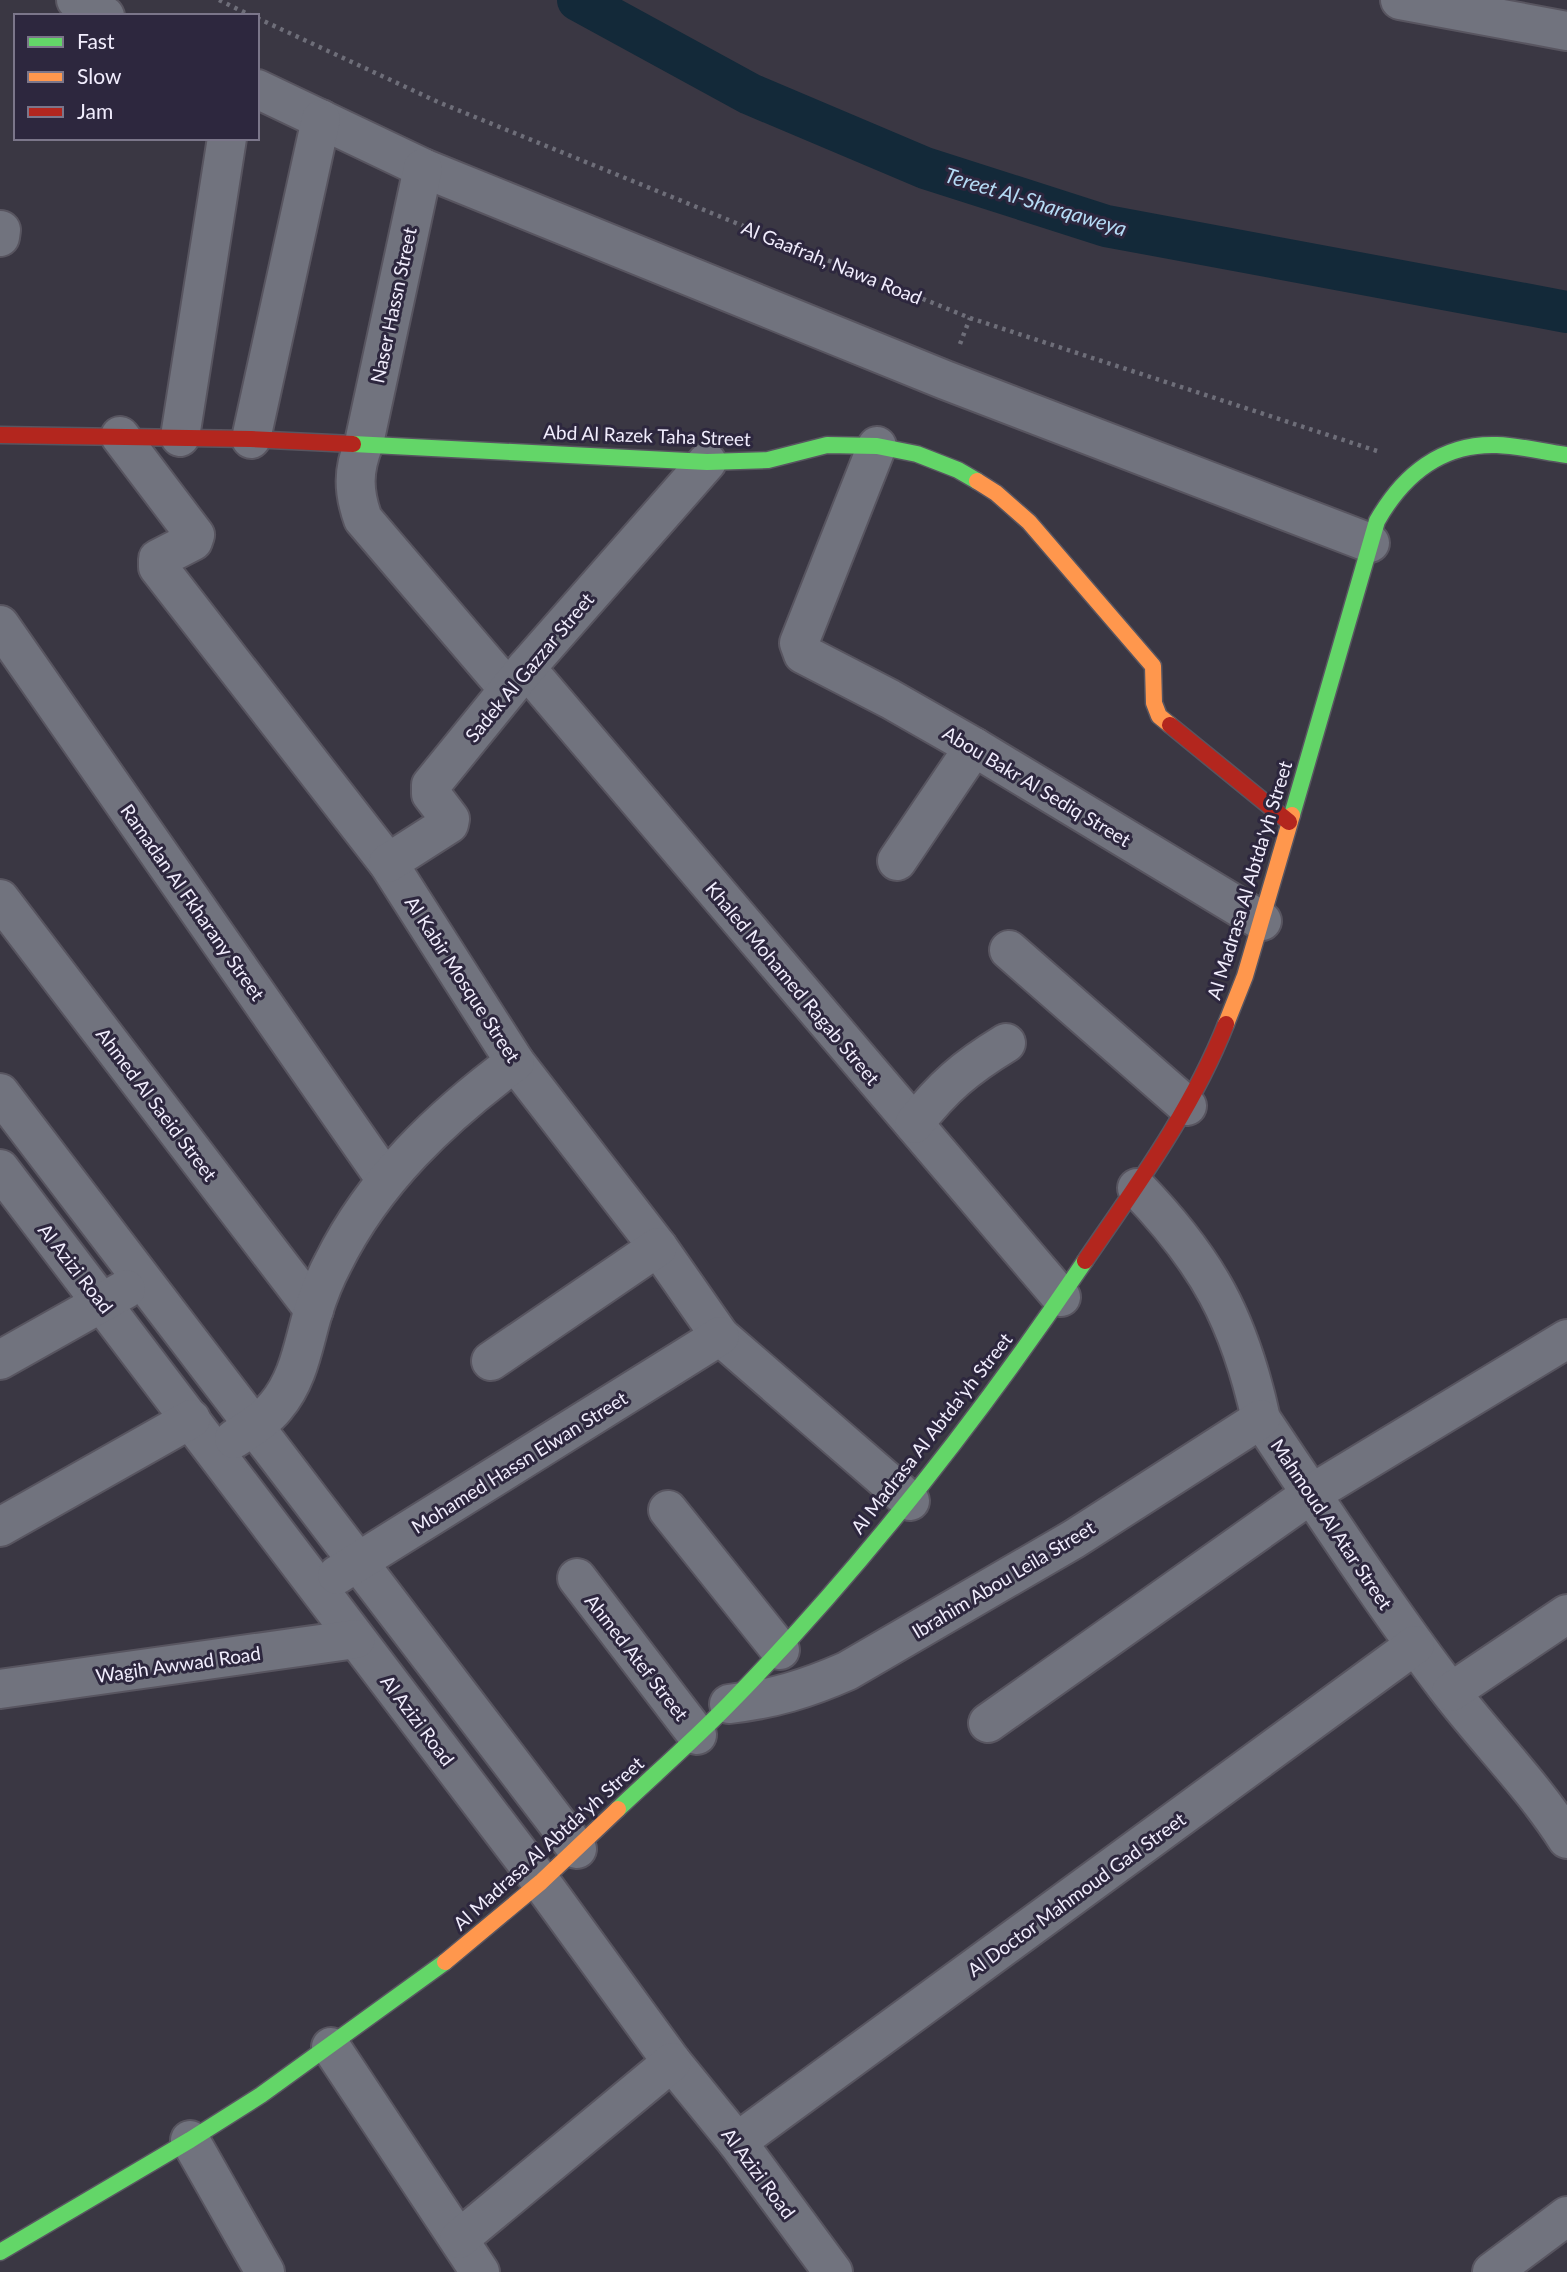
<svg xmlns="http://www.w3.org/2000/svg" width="1567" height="2272" viewBox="0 0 1567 2272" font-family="Lato,sans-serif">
<rect width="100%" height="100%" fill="#3a3743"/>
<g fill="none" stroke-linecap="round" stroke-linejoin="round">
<polyline stroke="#132939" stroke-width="42" points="578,0 750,94 925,168 1106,226 1567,312"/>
<defs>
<g id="street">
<polyline points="76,0 105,16"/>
<polyline points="1400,0 1567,31"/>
<polyline points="257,89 423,168 945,380 1370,543"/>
<path d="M423 168 364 443C353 470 353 491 363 519L508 689"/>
<polyline points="0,237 1,230"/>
<polyline points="120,436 195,535 193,541 158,559 158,567 388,863 515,1062 658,1247 720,1336 910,1501"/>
<polyline points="180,437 227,138"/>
<polyline points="251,439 321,119"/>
<polyline points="877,446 799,643 803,654 890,699 974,747 1262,921"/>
<polyline points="0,625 386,1180"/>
<polyline points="526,668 1061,1297"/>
<polyline points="897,861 974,747"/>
<polyline points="388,863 449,824 450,819 431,794 431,785 526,668 707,462"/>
<polyline points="0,899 314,1310"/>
<polyline points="1009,950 1187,1106"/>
<polyline points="0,1093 577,1849"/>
<path d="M914 1124C943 1087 965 1068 1006 1043"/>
<polyline points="0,1169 541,1882 672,2062 737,2142 833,2272"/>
<path d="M1137 1188C1208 1262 1239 1319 1261 1419 1321 1508 1380 1599 1445 1685 1485 1738 1532 1784 1567 1839"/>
<polyline points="0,1360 126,1289"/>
<polyline points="491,1361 658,1247"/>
<path d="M234 1439C249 1429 265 1420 276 1406 299 1379 303 1345 313 1312 318 1296 325 1278 333 1263 374 1180 441 1117 515 1062"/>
<polyline points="668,1510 780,1650"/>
<polyline points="0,1527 191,1419"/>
<polyline points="337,1575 720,1336"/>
<polyline points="577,1578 697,1735"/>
<polyline points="0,1689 356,1639"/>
<polyline points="1451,1692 1567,1614"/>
<path d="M729 1704C773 1699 806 1689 847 1671L1074 1539 1261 1419"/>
<polyline points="988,1723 1311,1494 1567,1339"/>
<polyline points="331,2047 480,2272"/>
<polyline points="190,2140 265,2272"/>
<polyline points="737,2142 1415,1645"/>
<polyline points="459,2239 672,2062"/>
<polyline points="1492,2272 1567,2216"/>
</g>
<g id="fast">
<polyline points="353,444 707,462 768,460 827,445 877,446 917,454 958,470 977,481"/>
<path d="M1292 815 1377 521C1403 475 1442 443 1497 445 1521 446 1544 452 1567 455"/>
<path d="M618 1809C655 1774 694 1740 730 1703 862 1568 979 1418 1085 1261"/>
<polyline points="0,2252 190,2140 261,2095 445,1962"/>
</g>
<g id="slow">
<polyline points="977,481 996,493 1029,522 1153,666 1154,703 1159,716 1170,725"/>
<polyline points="1226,1024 1245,976 1292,815"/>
<polyline points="445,1962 541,1882 618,1809"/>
</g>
<g id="jam">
<polyline points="0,435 251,439 353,444"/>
<polyline points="1170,725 1289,822"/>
<path d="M1085 1261C1137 1185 1192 1110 1226 1024"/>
</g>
</defs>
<use href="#street" stroke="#585560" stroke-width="42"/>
<use href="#fast" stroke="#585560" stroke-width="19"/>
<use href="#slow" stroke="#585560" stroke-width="19"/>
<use href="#jam" stroke="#585560" stroke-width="19"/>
<g stroke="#6e6e79" stroke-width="4.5" stroke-dasharray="3.5 5" stroke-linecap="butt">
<polyline points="219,0 252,16"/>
<polyline points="257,18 438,102 970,318 1377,451"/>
<polyline points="960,344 970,318"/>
</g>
<use href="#street" stroke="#71737e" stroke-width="38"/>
<use href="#fast" stroke="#63d668" stroke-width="16"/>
<use href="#slow" stroke="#ff974d" stroke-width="16"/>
<use href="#jam" stroke="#b3261e" stroke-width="16"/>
</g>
<g text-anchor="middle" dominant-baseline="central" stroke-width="6" stroke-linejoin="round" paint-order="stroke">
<g font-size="19" fill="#f1edfd" stroke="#2d273e">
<text transform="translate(832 262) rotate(22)">Al Gaafrah, Nawa Road</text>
<text transform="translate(393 305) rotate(-78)">Naser Hassn Street</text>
<text transform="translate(647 435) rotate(2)">Abd Al Razek Taha Street</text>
<text transform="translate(529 667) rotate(-50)">Sadek Al Gazzar Street</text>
<text transform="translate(1037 786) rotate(31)">Abou Bakr Al Sediq Street</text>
<text transform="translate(1249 880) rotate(-73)">Al Madrasa Al Abtda'yh Street</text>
<text transform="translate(193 902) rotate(55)">Ramadan Al Fkharany Street</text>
<text transform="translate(463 979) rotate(57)">Al Kabir Mosque Street</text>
<text transform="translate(793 983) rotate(50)">Khaled Mohamed Ragab Street</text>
<text transform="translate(157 1104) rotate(53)">Ahmed Al Saeid Street</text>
<text transform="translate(76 1268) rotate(52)">Al Azizi Road</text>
<text transform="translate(931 1433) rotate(-52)">Al Madrasa Al Abtda'yh Street</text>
<text transform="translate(519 1462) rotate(-32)">Mohamed Hassn Elwan Street</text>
<text transform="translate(1332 1524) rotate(56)">Mahmoud Al Atar Street</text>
<text transform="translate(1003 1579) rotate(-31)">Ibrahim Abou Leila Street</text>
<text transform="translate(637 1657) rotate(52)">Ahmed Atef Street</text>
<text transform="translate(178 1664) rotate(-8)">Wagih Awwad Road</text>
<text transform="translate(418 1720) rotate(53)">Al Azizi Road</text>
<text transform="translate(548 1843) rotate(-42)">Al Madrasa Al Abtda'yh Street</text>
<text transform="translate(1076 1894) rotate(-36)">Al Doctor Mahmoud Gad Street</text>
<text transform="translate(759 2173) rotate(53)">Al Azizi Road</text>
</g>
<g font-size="21" font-style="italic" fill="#b5dbf5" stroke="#2d273e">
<text transform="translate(1036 201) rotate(17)">Tereet Al-Sharqaweya</text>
</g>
</g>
<rect x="14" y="14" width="245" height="126" fill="#2d273e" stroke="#7b768a" stroke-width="2"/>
<rect x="28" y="37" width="35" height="10" fill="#63d668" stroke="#7b768a" stroke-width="2"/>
<text x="77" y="49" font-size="21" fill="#f1edfd">Fast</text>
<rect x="28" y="72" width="35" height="10" fill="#ff974d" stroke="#7b768a" stroke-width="2"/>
<text x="77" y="84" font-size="21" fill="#f1edfd">Slow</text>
<rect x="28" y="107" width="35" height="10" fill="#b3261e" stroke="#7b768a" stroke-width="2"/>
<text x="77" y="119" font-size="21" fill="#f1edfd">Jam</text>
</svg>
